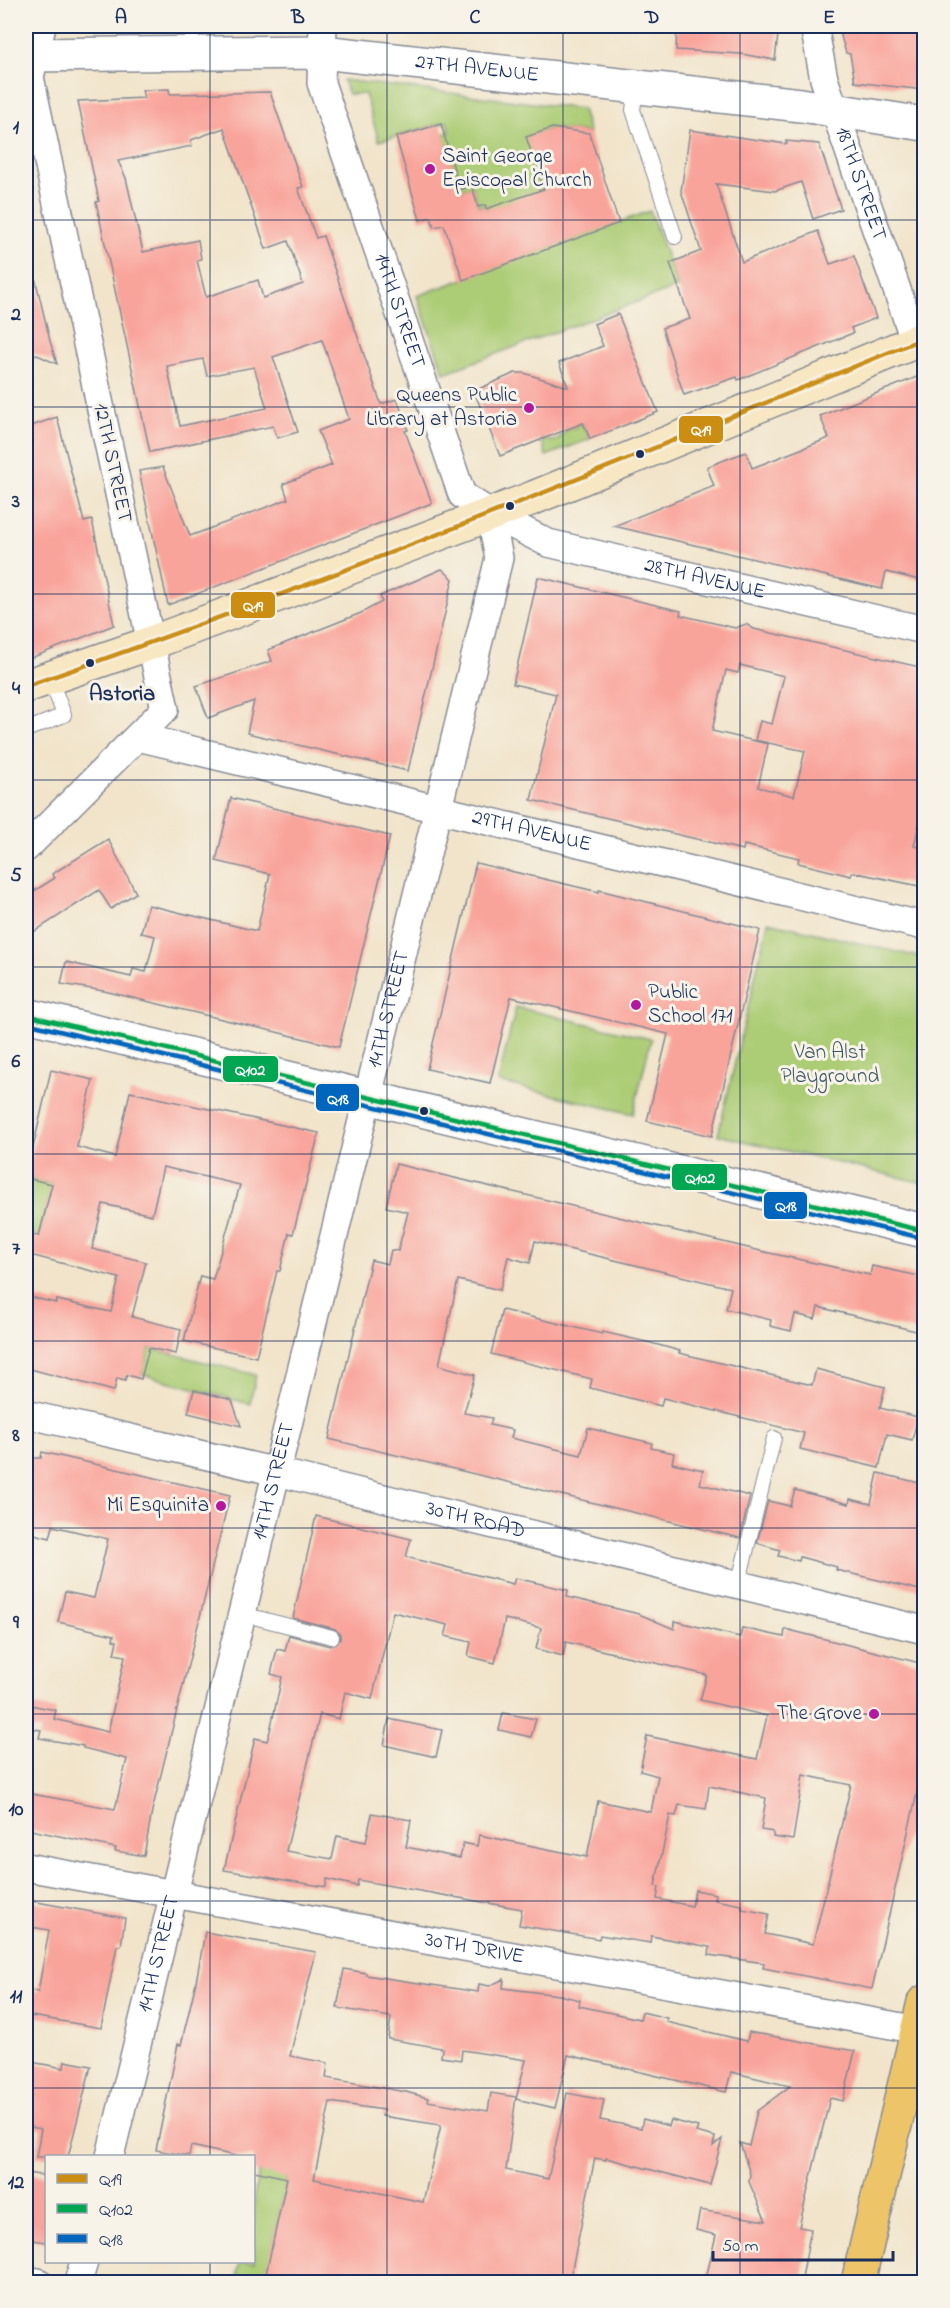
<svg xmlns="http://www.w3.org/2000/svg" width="950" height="2308" viewBox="0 0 950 2308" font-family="'Indie Flower',sans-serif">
<rect width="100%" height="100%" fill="#f7f3e8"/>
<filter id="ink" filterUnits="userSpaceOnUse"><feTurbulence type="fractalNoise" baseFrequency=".0167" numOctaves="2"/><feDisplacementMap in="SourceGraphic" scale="12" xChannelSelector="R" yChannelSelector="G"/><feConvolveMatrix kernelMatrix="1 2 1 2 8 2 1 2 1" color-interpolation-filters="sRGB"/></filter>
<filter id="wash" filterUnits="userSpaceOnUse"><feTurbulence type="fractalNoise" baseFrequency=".008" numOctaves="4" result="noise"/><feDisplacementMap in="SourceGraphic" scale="24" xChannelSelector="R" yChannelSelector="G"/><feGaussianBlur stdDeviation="1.35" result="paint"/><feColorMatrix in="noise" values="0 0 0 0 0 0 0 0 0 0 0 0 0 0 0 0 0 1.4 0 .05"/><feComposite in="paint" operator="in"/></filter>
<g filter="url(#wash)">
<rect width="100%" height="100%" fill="#f1e4ca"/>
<g fill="#accc74" stroke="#647e69" stroke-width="1.5">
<polygon points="343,80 582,109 589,133 552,128 527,137 548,199 486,209 485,205 478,206 472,186 460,190 443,134 450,132 447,122 379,141 365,94 348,94"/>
<polygon points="650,211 678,287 444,373 417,296"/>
<polygon points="583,423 590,439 546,456 542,440 556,441 567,430"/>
<polygon points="768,922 924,958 924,1183 718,1135"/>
<polygon points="516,1007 651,1039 633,1114 498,1082"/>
<polygon points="26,1178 52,1184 39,1236 26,1233"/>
<polygon points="149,1348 256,1375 250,1404 142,1374"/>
<polygon points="269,2119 298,2125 265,2282 237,2274 240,2262 254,2262 254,2196"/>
</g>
<g id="blocks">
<g fill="#f9a49b" fill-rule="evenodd">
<polygon points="677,26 779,26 775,60 741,54 676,50"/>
<polygon points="838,26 924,26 924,90 855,82 850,54 846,53"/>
<path d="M169 89 170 94 270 92 303 187 298 188 316 238 323 236 381 404 397 399 408 430 405 431 432 503 168 605 139 471 163 467 190 536 288 499 283 484 332 465 318 431 349 419 322 340 273 357 298 432 277 438 273 426 150 452 96 202 99 201 78 101 144 98 142 90ZM224 128 266 249 288 241 303 284 263 298 258 280 206 297 197 260 201 259 198 240 143 252 126 178 118 161 192 146 191 140ZM203 359 207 376 254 367 267 408 180 426 167 366Z"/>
<polygon points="441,124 460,190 472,186 478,207 485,205 486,209 544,189 526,137 552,128 589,133 619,223 463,280 444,225 434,227 431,217 420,220 396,137"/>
<polygon points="690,130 787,144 786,141 819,144 841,209 813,219 801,182 775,191 716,184 742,262 818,231 830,264 854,256 876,318 851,328 853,333 738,380 737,377 684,395 662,328 690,319 670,263 701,251 681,191"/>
<polygon points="33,269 50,341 57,364 26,350 26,270"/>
<polygon points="618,314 658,412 590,439 583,423 500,456 474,391 515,373 524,373 568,387 559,363 603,346 594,324"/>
<polygon points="924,374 924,581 886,572 882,589 614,526 714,486 707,467 727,459 746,452 752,468 829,438 820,416"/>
<polygon points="57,417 84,522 92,520 114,625 26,660 26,428"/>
<polygon points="442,569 453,579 408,771 247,733 254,701 208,718 196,686 272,661 268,650 361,613 382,602 380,596"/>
<path d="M538 577 681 611 680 615 735 628 746 624 754 629 924 668V803L914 846 924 848V887L852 872 851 876 798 863 799 858 744 845 743 850 531 800 556 694 513 684ZM740 665 784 676 772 724 760 721 755 740 805 751 794 796 758 787 768 744 712 731 726 670 738 673Z"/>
<polygon points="231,798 390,836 339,1047 104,991 61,984 66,962 131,977 133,969 146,972 155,936 141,933 148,905 257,931 270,874 216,861"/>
<polygon points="108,839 136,893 111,909 99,890 26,937 26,896 55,878 52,874"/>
<polygon points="476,863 599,892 599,890 760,930 712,1136 647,1121 668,1034 511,997 490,1083 427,1069"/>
<polygon points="51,1070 93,1080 77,1147 115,1157 130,1092 319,1133 293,1234 289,1233 280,1271 277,1271 256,1357 184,1341 200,1276 213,1279 240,1185 163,1167 152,1215 103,1204 92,1249 146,1262 132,1317 181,1329 176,1354 149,1348 141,1379 127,1375 125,1380 117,1378 114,1391 26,1368 26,1296 56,1303 57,1300 111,1312 119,1278 26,1254 26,1233 39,1236 52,1184 26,1178"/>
<polygon points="396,1164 765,1252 870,1275 872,1266 924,1277 924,1333 818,1307 815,1319 795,1314 791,1331 770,1326 771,1320 726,1309 731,1288 535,1241 530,1263 508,1257 500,1290 458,1280 439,1365 475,1375 464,1413 492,1418 490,1425 513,1430 511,1438 581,1455 588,1428 652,1443 651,1448 674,1453 672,1463 703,1470 700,1484 750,1496 740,1538 329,1439 371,1260 388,1264 391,1250 398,1251 408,1212 386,1207"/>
<polygon points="502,1310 602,1334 603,1332 651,1343 680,1351 679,1353 812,1385 816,1369 885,1387 880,1408 918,1417 912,1440 887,1434 879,1468 800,1449 804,1433 663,1398 661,1406 590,1388 592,1379 491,1354"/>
<polygon points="194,1390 232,1400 241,1426 188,1413"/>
<polygon points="42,1452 230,1495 152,1811 144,1856 115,1851 116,1848 26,1829 26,1793 115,1809 127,1759 83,1748 83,1746 39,1738 41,1730 26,1728 30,1705 56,1710 54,1719 108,1732 125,1656 114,1654 117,1641 113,1640 114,1635 58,1622 65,1592 94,1598 108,1539 53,1526 50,1538 26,1532 26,1458 41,1458"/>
<polygon points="878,1473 924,1484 924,1591 836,1570 837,1567 800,1557 799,1561 778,1556 780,1550 757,1543 768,1501 790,1506 795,1490 849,1504 850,1499 871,1504"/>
<path d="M316 1516 411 1539 406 1557 513 1584 515 1578 568 1590 567 1597 639 1614 674 1629 675 1621 740 1637 742 1628 784 1637 785 1629 924 1664V1763L872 1989 763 1968 764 1963 709 1955 710 1947 651 1936 650 1943 600 1935 599 1939 519 1925 522 1909 358 1880 357 1886 327 1879 326 1887 224 1870 255 1738 267 1741 270 1731 282 1677 271 1674 277 1649 285 1651 289 1635 330 1646 340 1640V1634L335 1629 293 1618ZM393 1612 448 1625 445 1636 471 1642 468 1656 495 1663 505 1619 541 1628 536 1649 563 1656 566 1642 707 1675 700 1700 767 1716 757 1759 647 1736 640 1771 658 1776 651 1812 598 1801 587 1857 479 1835 477 1846 463 1843 460 1858 406 1847 411 1820 372 1813 366 1842 337 1836 332 1859 286 1851 320 1714 339 1719 345 1692 372 1699ZM803 1775 851 1785 813 1944 765 1934 769 1914 742 1909V1905L715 1900 716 1894 695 1890 692 1906 657 1899 659 1887 655 1886 670 1815 676 1816 679 1805 706 1809 709 1786 766 1798 761 1830 773 1832V1837L793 1840Z"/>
<polygon points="503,1713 536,1719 531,1737 499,1730"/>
<polygon points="389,1719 442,1730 436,1757 384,1745"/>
<polygon points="26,1900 125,1918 121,1946 117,1946 101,2028 26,2015 26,1989 38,1992 49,1930 26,1926"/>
<path d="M205 1932 316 1952 290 2056 328 2063 326 2078 406 2092 428 2098 427 2101 488 2111 491 2093 516 2097 506 2170 548 2179 567 2093 604 2100 600 2120 641 2128 643 2119 669 2126 671 2120 698 2127 696 2132 715 2137 713 2146 722 2139 710 2185 606 2158V2160L595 2158 569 2283H321L294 2277 292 2283H264L287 2178 254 2171V2157H240L191 2146 189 2156 156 2150 178 2044 181 2045 196 1982ZM330 2102 383 2110 382 2116 441 2125 423 2202 314 2179Z"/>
<polygon points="344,1969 366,1973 366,1975 478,1992 479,1984 489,1986 504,1979 503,1988 559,1995 580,2000 579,2006 640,2019 642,2012 667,2018 666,2022 747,2041 749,2032 855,2051 843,2101 830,2098 799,2227 811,2229 801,2283 705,2283 716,2235 696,2230 700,2210 766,2221 749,2182 750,2174 740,2143 749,2146 757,2111 790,2086 731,2072 726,2092 568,2055 555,2108 516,2099 526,2060 462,2050 461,2060 441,2057 442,2048 388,2039 391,2017 337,2008"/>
<polygon points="26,2061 64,2068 65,2061 91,2066 68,2157 36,2157 41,2129 26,2126"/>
<polygon points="26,2173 46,2176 46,2242 26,2239"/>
</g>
</g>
</g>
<g filter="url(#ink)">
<use href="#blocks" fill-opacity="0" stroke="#868a94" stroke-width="1.5"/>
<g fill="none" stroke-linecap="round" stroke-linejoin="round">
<defs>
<g id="service">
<polyline points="636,89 633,110 675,237"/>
<polyline points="26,730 64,715 50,678"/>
<polyline points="738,1585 774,1438"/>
<polyline points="242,1614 332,1637"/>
</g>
<g id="minor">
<path id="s1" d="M323 26 321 83 462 495 490 513 548 543 924 630"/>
<path id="s2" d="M814 26 824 79 915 342"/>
<path id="s3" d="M138 737 924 926"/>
<polyline points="26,848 165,709 30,77 42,26"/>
<path id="s4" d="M26 1414 277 1472 924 1630"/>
<path id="s5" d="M26 1867 924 2031"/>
<path id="s6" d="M110 2156 499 558 490 513"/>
<polyline points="26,2280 38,2282"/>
<polyline points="78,2282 84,2262"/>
</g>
<g id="tertiary">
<path id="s7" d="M26 55 322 52 801 105 924 124"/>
<polyline points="26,1015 924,1231"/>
</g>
<polyline id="secondary" points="26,686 151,643 533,498 924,338"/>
<polyline id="primary" points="858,2282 924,2002"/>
</defs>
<use href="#service" stroke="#868a94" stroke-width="16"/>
<use href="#minor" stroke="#868a94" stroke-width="30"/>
<use href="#tertiary" stroke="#868a94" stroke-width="36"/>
<use href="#secondary" stroke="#868a94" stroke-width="36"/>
<use href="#primary" stroke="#868a94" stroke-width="36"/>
<use href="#service" stroke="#fff" stroke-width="14"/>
<use href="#minor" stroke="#fff" stroke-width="27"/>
<use href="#tertiary" stroke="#fff" stroke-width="33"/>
<use href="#secondary" stroke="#f8e7c3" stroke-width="33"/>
<use href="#primary" stroke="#eec469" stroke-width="33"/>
<defs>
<path id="bus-1" d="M26 686C330 582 627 460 924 338"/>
<polyline id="bus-2" points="26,1015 924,1231"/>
<polyline id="bus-3" points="26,1023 922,1238"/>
</defs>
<use href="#bus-1" stroke="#f7f3e8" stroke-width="9"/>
<use href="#bus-2" stroke="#f7f3e8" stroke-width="9"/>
<use href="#bus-3" stroke="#f7f3e8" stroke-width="9"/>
<use href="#bus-1" stroke="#cb8e13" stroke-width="4.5"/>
<use href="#bus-2" stroke="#00a651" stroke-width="4.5"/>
<use href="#bus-3" stroke="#0065bd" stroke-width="4.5"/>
</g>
</g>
<path fill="none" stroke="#1b2f5e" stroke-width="1.5" stroke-opacity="0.55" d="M210 26V2156M387 26V2282M563 26V2282M740 26V2282M26 220H924M26 407H924M26 594H924M26 780H924M26 967H924M26 1154H924M26 1341H924M26 1528H924M26 1714H924M26 1901H924M26 2088H924M210 2262V2282"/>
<g fill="#b5179e" stroke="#f7f3e8" stroke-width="2">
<circle cx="430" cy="169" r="6"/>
<circle cx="529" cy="408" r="6"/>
<circle cx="636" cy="1005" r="6"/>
<circle cx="221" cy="1506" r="6"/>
<circle cx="874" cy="1714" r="6"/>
</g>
<g fill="#1b2f5e" stroke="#f7f3e8" stroke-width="2">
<circle cx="640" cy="454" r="5"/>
<circle cx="510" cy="506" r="5"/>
<circle cx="90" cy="663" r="5"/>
<circle cx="424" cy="1111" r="5"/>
</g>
<g text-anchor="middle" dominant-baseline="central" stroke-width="6" stroke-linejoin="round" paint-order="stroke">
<g font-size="21" fill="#1b2f5e" stroke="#f7f3e8">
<text stroke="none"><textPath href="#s7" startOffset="452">27TH AVENUE</textPath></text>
<text stroke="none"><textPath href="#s2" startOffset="165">18TH STREET</textPath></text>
<text stroke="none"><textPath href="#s1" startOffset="298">14TH STREET</textPath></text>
<text transform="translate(112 463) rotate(78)">12TH STREET</text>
<text stroke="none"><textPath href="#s1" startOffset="752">28TH AVENUE</textPath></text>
<text stroke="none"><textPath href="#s3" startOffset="405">29TH AVENUE</textPath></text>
<text stroke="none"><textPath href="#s6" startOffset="1180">14TH STREET</textPath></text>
<text stroke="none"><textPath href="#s6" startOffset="694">14TH STREET</textPath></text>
<text stroke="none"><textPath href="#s4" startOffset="462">30TH ROAD</textPath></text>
<text stroke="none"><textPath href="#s5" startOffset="456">30TH DRIVE</textPath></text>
<text stroke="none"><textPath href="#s6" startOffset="208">14TH STREET</textPath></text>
</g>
<g font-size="21" fill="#1b2f5e" stroke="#f7f3e8" text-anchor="end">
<text x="442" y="157" text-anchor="start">Saint George<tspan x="442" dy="24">Episcopal Church</tspan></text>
<text x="517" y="396">Queens Public<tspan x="517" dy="24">Library at Astoria</tspan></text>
<text x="648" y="993" text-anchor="start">Public<tspan x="648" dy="24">School 171</tspan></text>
<text x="209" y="1506">Mi Esquinita</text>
<text x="862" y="1714">The Grove</text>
</g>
<g font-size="21" fill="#3f5664" stroke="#f7f3e8">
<text x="830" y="1053">Van Alst<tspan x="830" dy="24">Playground</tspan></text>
</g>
<g font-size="22" font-weight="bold" fill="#1b2f5e" stroke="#f7f3e8">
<text x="122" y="695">Astoria</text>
</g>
</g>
<g stroke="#f7f3e8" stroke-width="2">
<rect x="678" y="415" width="46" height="29" rx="6" fill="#cb8e13"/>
<rect x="230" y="591" width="46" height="28" rx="6" fill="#cb8e13"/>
<rect x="222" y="1055" width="57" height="28" rx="6" fill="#00a651"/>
<rect x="315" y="1083" width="45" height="29" rx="6" fill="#0065bd"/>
<rect x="671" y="1163" width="57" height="28" rx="6" fill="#00a651"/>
<rect x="763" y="1191" width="45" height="29" rx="6" fill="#0065bd"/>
</g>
<g font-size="16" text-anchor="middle" font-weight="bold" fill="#fff">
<text x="701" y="435">Q19</text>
<text x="253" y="611">Q19</text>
<text x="250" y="1075">Q102</text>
<text x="338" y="1104">Q18</text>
<text x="700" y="1183">Q102</text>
<text x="786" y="1211">Q18</text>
</g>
<rect width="950" height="2308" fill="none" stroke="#f7f3e8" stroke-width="66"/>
<rect x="45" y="2155" width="210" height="108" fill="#f7f3e8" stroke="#9fa5b1" stroke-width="1.5"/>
<rect x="57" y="2174" width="30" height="9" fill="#cb8e13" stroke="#9fa5b1" stroke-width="1.5"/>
<text x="99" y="2185" font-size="18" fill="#1b2f5e">Q19</text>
<rect x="57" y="2204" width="30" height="9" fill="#00a651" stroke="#9fa5b1" stroke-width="1.5"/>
<text x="99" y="2215" font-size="18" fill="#1b2f5e">Q102</text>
<rect x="57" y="2234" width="30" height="9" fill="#0065bd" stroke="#9fa5b1" stroke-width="1.5"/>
<text x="99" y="2245" font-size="18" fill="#1b2f5e">Q18</text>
<path d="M713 2251v9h180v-9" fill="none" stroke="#1b2f5e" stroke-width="3"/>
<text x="722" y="2251" font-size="18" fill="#1b2f5e" stroke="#f7f3e8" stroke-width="4.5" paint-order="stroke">50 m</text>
<rect x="33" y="33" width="884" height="2242" fill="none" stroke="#1b2f5e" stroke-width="2"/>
<g font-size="20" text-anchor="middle" font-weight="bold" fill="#1b2f5e">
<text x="121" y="23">A</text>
<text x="298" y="23">B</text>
<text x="475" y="23">C</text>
<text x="652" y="23">D</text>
<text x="829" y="23">E</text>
<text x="16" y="133">1</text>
<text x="16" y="320">2</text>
<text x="16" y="507">3</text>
<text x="16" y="694">4</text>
<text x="16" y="881">5</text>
<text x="16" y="1067">6</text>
<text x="16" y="1254">7</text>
<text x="16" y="1441">8</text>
<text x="16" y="1628">9</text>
<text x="16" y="1815">10</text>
<text x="16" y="2002">11</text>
<text x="16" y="2188">12</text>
</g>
</svg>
